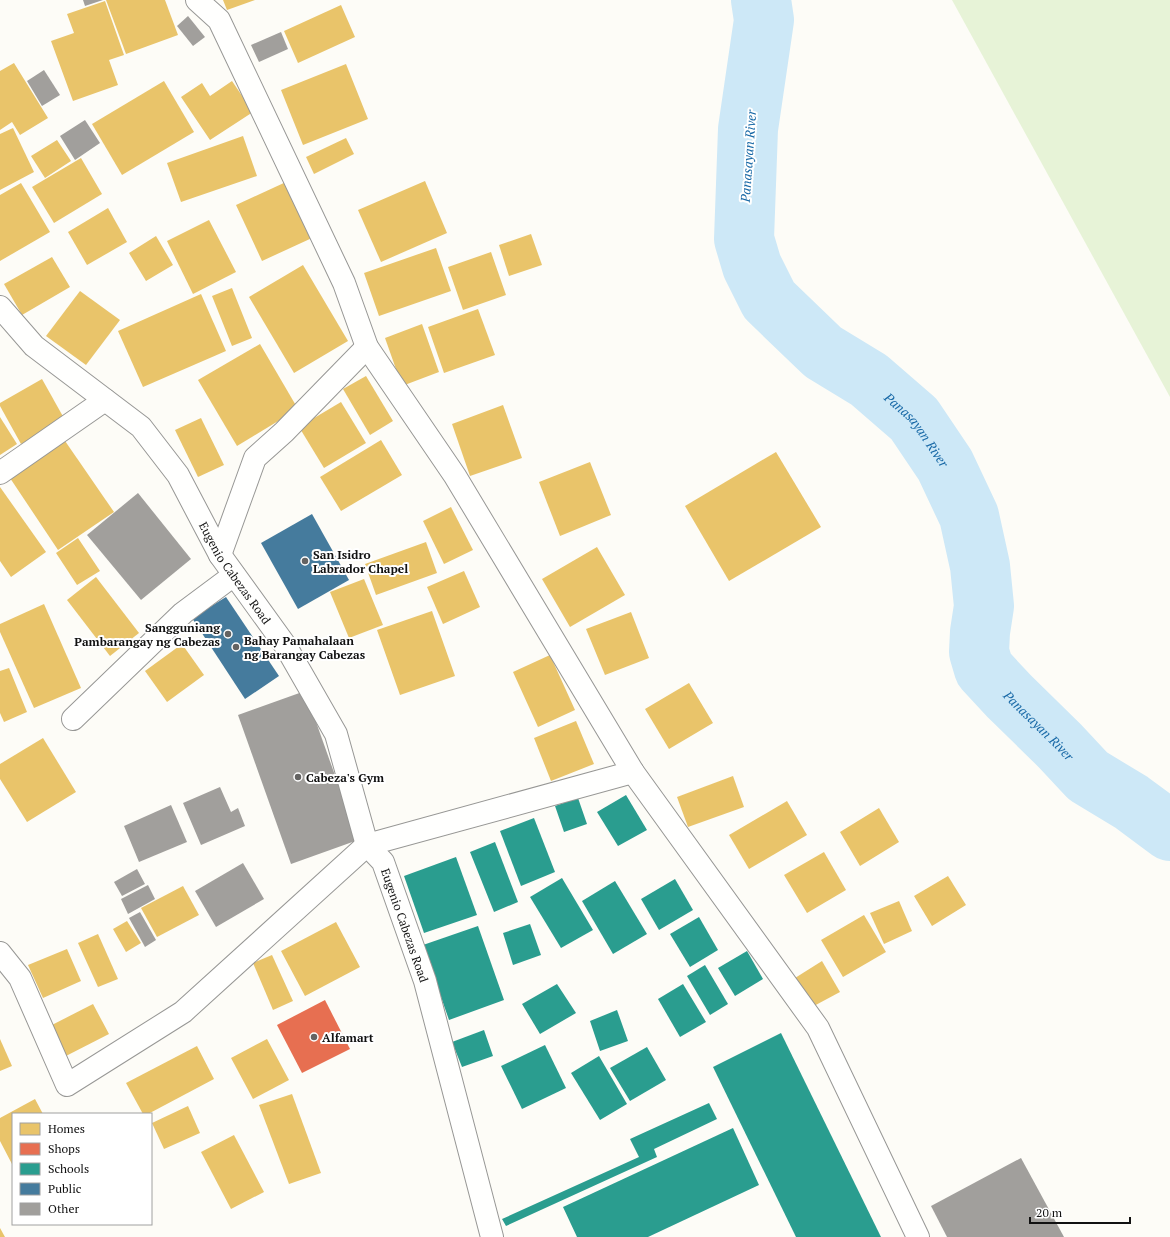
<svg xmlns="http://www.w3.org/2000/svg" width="1170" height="1237" viewBox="0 0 1170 1237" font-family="'PT Serif',serif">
<rect width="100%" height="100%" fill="#fdfcf7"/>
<polygon fill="#e7f3d7" points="952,0 1170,0 1170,397"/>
<g fill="#e9c46a">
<polygon points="106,0 165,0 178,35 126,54"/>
<polygon points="223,0 255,0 227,10"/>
<polygon points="105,1 124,55 109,60 118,85 73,101 51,41 74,33 67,14"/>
<polygon points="341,5 355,37 298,63 284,31"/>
<polygon points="14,63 48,118 20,135 12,122 0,130 0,71"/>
<polygon points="346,64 368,119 303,145 281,90"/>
<polygon points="164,81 194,132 122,175 92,124"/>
<polygon points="232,81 253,112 210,140 181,97 202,83 210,96"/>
<polygon points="13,128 34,172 0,190 0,134"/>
<polygon points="243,136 257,176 181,202 167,163"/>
<polygon points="346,138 354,154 314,174 306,157"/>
<polygon points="57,140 71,161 45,178 31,156"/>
<polygon points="81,158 102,194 54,223 32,187"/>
<polygon points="425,181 447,233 381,262 358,210"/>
<polygon points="286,182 312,238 262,261 236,205"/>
<polygon points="21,183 50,232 0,261 0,195"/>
<polygon points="108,208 127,242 87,265 68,232"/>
<polygon points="209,220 236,272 193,294 167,241"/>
<polygon points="531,234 542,265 509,276 499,245"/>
<polygon points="156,236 173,265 146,281 129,253"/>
<polygon points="436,248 451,291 379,316 364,273"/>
<polygon points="491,252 506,295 463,310 448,267"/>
<polygon points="52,257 70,287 22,315 4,284"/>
<polygon points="303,265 348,341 294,373 249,297"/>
<polygon points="232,288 252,338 232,346 212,296"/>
<polygon points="80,291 120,320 86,365 46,336"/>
<polygon points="201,294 226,351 143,387 118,331"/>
<polygon points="478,309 495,355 444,373 428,327"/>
<polygon points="422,324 439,372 402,386 385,338"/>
<polygon points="260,344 298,409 237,446 198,380"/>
<polygon points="366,376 393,421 370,435 343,389"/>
<polygon points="42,379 65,420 21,444 0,406 0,403"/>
<polygon points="341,402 366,443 324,468 299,427"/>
<polygon points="503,405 522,458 470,476 452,424"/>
<polygon points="0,417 17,444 0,455"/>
<polygon points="201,418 224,465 198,477 175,430"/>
<polygon points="63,438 114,512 58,550 8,475"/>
<polygon points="381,440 402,475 341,511 320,477"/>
<polygon points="776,452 821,527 729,581 685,506"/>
<polygon points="590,462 611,515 560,536 539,482"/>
<polygon points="0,487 46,552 11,577 0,561"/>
<polygon points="451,507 473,550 444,564 423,521"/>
<polygon points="78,538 100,571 77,585 56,553"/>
<polygon points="426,542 437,573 376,595 365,564"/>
<polygon points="597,547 625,595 570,627 542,579"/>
<polygon points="464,571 480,607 443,624 427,587"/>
<polygon points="96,577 139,633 110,656 67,600"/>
<polygon points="364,579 383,625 349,638 330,592"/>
<polygon points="44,604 81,688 34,708 0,632 0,624"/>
<polygon points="432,611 455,676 400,695 377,630"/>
<polygon points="631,612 649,658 605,675 586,629"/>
<polygon points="182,644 204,675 167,702 145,671"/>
<polygon points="550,655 575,710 538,727 513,672"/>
<polygon points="9,668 27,712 4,722 0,713 0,671"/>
<polygon points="689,683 713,723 669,749 645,709"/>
<polygon points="576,721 594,764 551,781 534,738"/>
<polygon points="43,738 76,792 27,822 0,779 0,764"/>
<polygon points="733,776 744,807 688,827 677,797"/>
<polygon points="787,801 807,835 749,869 729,835"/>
<polygon points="879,808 899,842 860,866 840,832"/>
<polygon points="824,852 846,890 807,913 784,875"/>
<polygon points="948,876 966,905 932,926 914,896"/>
<polygon points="183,886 199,915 157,937 141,908"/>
<polygon points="899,901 912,931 884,944 870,913"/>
<polygon points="864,915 886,952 843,977 821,940"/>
<polygon points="127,921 141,943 126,952 113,929"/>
<polygon points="336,922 360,967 305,996 281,951"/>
<polygon points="98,934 118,979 98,987 78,943"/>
<polygon points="67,949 81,981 43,998 28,965"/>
<polygon points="272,955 293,1001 273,1010 253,963"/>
<polygon points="822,961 840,992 812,1007 795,978"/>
<polygon points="93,1004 109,1034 64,1057 48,1027"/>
<polygon points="0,1039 12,1066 0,1071"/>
<polygon points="267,1039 289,1080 253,1099 231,1058"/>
<polygon points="197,1046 214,1079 148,1114 143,1114 126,1083"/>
<polygon points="292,1094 321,1173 289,1184 259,1105"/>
<polygon points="35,1099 43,1114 13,1114 13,1166 0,1141 0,1118"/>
<polygon points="188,1106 200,1133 164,1149 152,1123"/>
<polygon points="234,1135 264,1192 231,1209 201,1152"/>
<polygon points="0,1228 5,1237 0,1237"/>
</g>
<polygon fill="#e76f51" points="325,1000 350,1049 302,1073 277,1025"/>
<g fill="#2a9d8f">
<polygon points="626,795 647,830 618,846 597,812"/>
<polygon points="578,798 587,824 564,832 555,806"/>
<polygon points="534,818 555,872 521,886 500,831"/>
<polygon points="495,842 518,902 494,912 470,852"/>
<polygon points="456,857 477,915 424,933 404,876"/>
<polygon points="562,878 593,930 561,948 530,897"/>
<polygon points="675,879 693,910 659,930 641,899"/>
<polygon points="615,881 647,934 613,954 582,901"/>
<polygon points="699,917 718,950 690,967 670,934"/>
<polygon points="530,924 541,955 513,965 503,933"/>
<polygon points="478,926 504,1000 449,1020 423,945"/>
<polygon points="747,951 763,979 735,996 718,968"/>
<polygon points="705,965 728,1004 710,1015 687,976"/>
<polygon points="557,984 576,1013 540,1034 522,1004"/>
<polygon points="683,984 706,1022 680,1037 658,999"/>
<polygon points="617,1010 628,1041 600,1051 590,1021"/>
<polygon points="484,1030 493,1056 462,1067 452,1042"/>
<polygon points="781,1033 881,1237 796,1237 713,1067"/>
<polygon points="545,1045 566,1088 522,1109 501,1066"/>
<polygon points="647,1047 666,1080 630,1101 610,1068"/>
<polygon points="599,1056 627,1104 600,1120 571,1073"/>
<polygon points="709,1103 717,1119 654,1149 657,1157 506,1226 502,1219 639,1157 630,1139"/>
<polygon points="733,1128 759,1185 648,1237 577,1237 563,1207"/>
</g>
<g fill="#457b9d">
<polygon points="312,514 349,580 298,609 261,543"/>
<polygon points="226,597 279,676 245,699 192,618"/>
</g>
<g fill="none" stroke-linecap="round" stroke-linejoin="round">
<path stroke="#cde8f7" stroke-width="60" id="s1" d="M761 0 764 20 748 129 744 239 752 266 769 300 823 352 869 380 914 419 945 465 969 516 980 566 984 606 980 632 979 652 984 669 1009 696 1060 746 1088 776 1131 802 1170 831"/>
</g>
<g fill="#a19f9c">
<polygon points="83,0 103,0 85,6"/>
<polygon points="188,16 205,37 193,46 177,26"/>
<polygon points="281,32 288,49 259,62 251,45"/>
<polygon points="44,70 60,95 42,106 27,81"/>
<polygon points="85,120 100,143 75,160 60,136"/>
<polygon points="138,493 191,559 141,600 87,535"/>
<polygon points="305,691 358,840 291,864 238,715"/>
<polygon points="220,787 231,812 238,808 245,826 201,845 183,803"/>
<polygon points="171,805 187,842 139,862 124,826"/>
<polygon points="243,863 264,899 216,927 195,891"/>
<polygon points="137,869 145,884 122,896 114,882"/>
<polygon points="148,885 155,899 128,914 121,899"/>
<polygon points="140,912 156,940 145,947 129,918"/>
<polygon points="1021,1158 1064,1237 947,1237 931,1206"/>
</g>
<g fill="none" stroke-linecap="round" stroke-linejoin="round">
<defs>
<g id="minor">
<polyline points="197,0 219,20 344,283 367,347 455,476 633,772 818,1028 918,1237"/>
<path id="s2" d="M0 307 34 346 141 427 178 475 220 555 285 645 336 734 367 845 383 862 425 981 492 1237"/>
<polyline points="0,473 105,400"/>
<polyline points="220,555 255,458 284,432 367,347"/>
<polyline points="73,719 183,613 234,575"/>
<polyline points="0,953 20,978 67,1085 183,1012 367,845 633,772"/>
</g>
</defs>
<use href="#minor" stroke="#979795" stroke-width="24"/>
<use href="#minor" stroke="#fffffe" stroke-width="22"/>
</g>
<g fill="#646362" stroke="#fff" stroke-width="1.5">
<circle cx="305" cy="561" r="4"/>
<circle cx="228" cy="634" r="4"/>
<circle cx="236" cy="647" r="4"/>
<circle cx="298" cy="777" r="4"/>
<circle cx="314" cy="1037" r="4"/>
</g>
<g text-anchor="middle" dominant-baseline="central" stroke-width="4" stroke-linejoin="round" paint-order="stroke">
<g font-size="12" font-weight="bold" fill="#111" stroke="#fff" text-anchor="start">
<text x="313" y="554">San Isidro<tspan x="313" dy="14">Labrador Chapel</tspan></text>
<text x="220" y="627" text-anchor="end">Sangguniang<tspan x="220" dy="14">Pambarangay ng Cabezas</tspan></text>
<text x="244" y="640">Bahay Pamahalaan<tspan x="244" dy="14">ng Barangay Cabezas</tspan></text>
<text x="306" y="777">Cabeza's Gym</text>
<text x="322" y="1037">Alfamart</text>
</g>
<g font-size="12" fill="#111" stroke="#fff">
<text stroke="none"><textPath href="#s2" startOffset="360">Eugenio Cabezas Road</textPath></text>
<text stroke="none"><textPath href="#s2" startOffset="756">Eugenio Cabezas Road</textPath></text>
</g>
<g font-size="13" font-style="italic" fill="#1768a6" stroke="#fff">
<text transform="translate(748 156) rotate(-86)">Panasayan River</text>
<text stroke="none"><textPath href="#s1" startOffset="505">Panasayan River</textPath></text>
<text stroke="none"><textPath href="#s1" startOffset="841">Panasayan River</textPath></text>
</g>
</g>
<rect x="12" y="1113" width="140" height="112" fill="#ffffff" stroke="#a0a0a0"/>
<rect x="20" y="1123" width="20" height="12" fill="#e9c46a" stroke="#a0a0a0"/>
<text x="48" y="1133" font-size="12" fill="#111111">Homes</text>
<rect x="20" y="1143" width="20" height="12" fill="#e76f51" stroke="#a0a0a0"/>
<text x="48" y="1153" font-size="12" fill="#111111">Shops</text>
<rect x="20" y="1163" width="20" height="12" fill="#2a9d8f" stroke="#a0a0a0"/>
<text x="48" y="1173" font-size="12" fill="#111111">Schools</text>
<rect x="20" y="1183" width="20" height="12" fill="#457b9d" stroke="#a0a0a0"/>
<text x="48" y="1193" font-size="12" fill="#111111">Public</text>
<rect x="20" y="1203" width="20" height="12" fill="#a19f9c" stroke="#a0a0a0"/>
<text x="48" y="1213" font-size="12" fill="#111111">Other</text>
<path d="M1030 1217v6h100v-6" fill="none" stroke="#111111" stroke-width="2"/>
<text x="1036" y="1217" font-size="12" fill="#111111" stroke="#ffffff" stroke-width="3" paint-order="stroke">20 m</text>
</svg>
